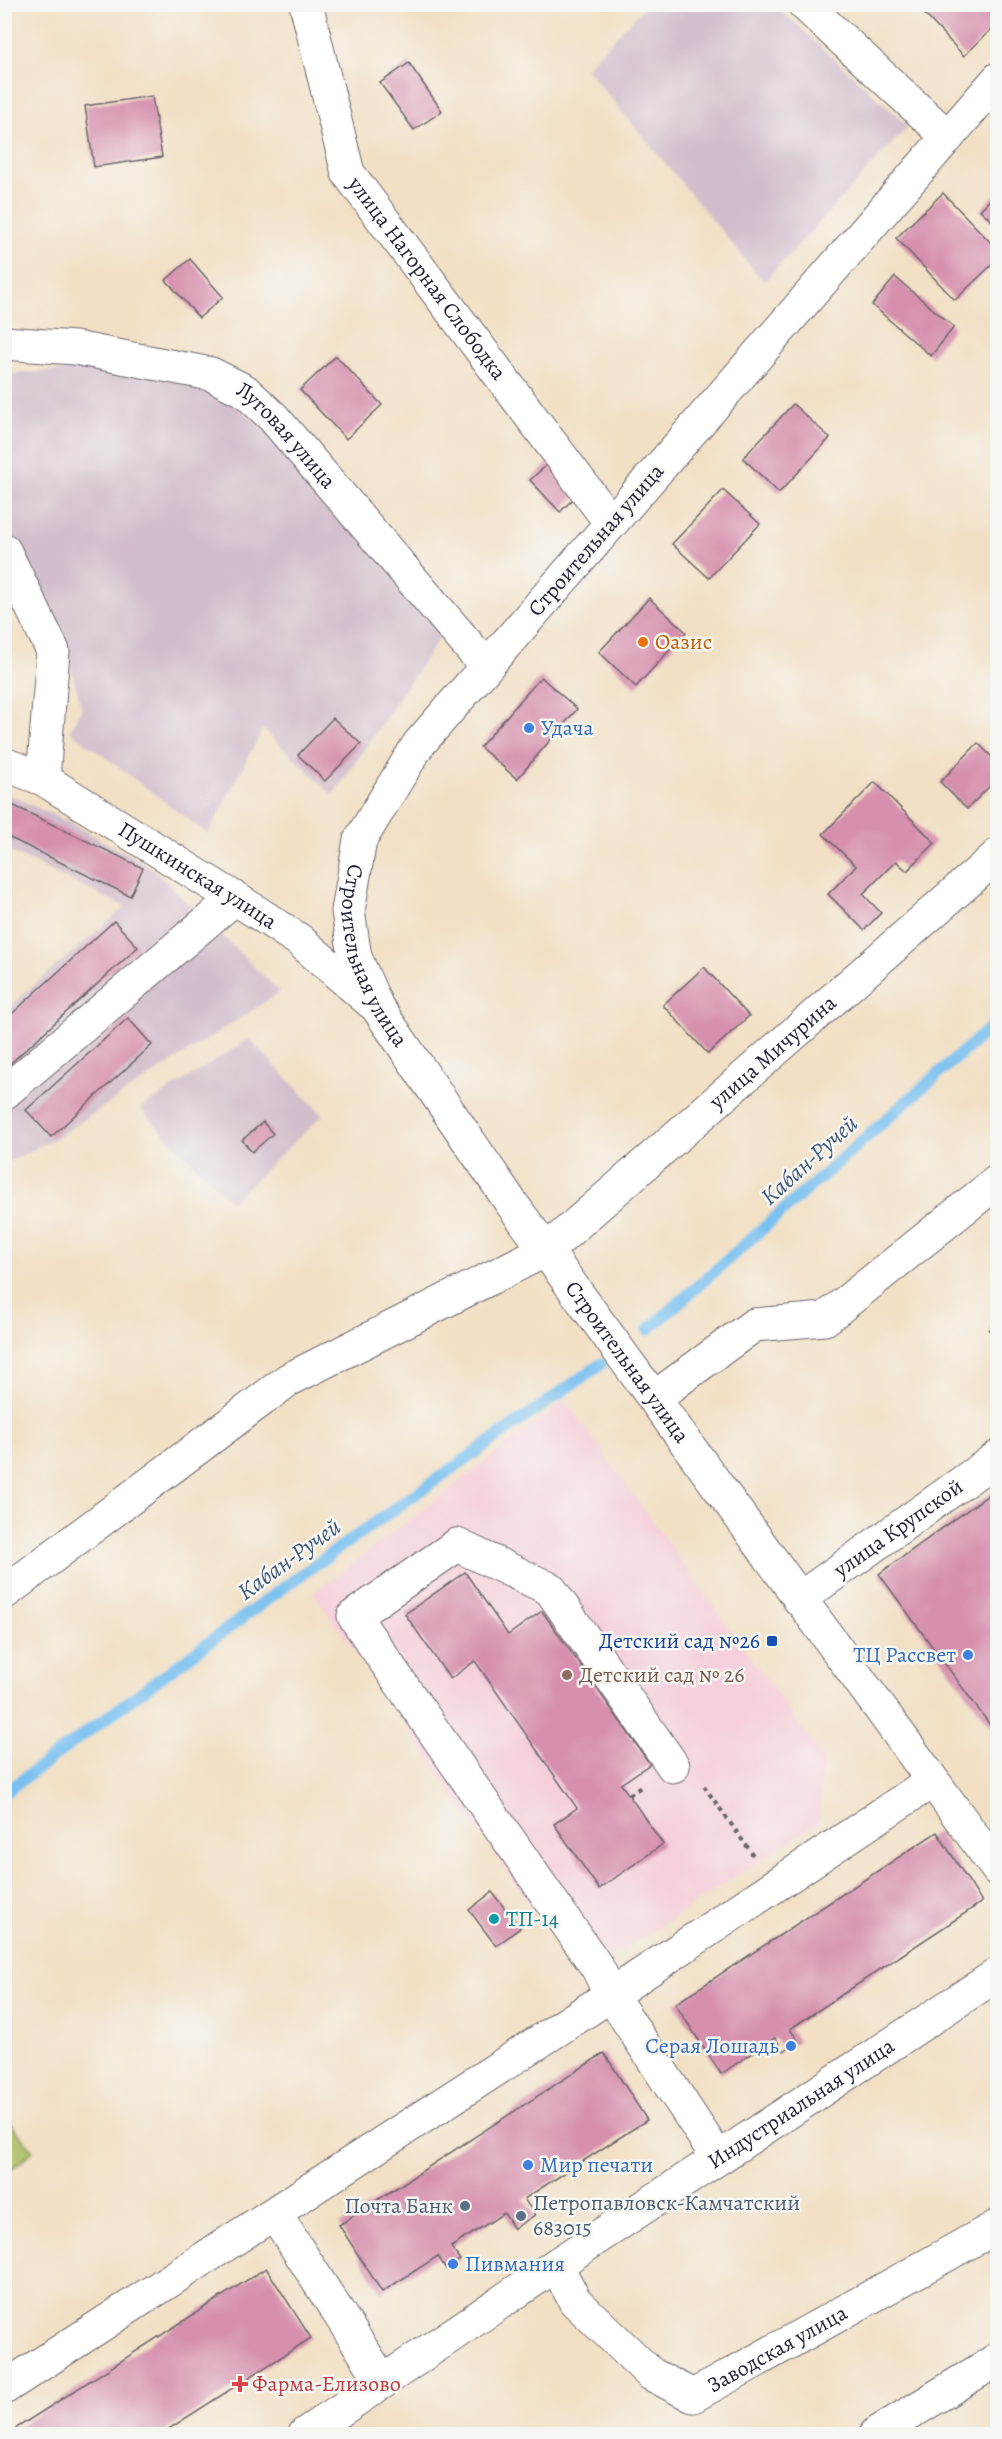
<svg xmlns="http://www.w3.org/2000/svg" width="1002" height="2439" viewBox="0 0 1002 2439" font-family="Alegreya,serif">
<rect width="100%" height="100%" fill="#f6f6f2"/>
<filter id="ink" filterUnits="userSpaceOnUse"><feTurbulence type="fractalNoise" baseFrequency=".0167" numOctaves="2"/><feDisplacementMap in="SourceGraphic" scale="12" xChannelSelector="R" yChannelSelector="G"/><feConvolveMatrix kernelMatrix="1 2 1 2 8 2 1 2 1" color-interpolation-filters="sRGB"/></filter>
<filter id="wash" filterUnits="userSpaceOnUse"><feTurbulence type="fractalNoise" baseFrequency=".008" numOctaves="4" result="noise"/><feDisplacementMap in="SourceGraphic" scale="24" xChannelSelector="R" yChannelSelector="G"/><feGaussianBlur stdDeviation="1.35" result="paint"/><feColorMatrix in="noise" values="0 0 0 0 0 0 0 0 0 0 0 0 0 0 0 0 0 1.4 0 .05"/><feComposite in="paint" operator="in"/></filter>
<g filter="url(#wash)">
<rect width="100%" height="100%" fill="#f2e0c5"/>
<polygon fill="#f5cfdb" points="565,1400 823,1758 819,1822 580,1978 314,1593"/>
<g fill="#d1bdcc">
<polygon points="647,4 775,5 908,126 764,282 586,68"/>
<polygon points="102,368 208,384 271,433 445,630 333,795 263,729 208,834 70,731 82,709 62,636 9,536 5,515 4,374"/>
<polygon points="5,793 66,821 149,866 280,992 57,1137 5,1164 5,1010 125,907 5,849"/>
<polygon points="249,1039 323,1115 231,1202 140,1109"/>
</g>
<polygon fill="#acbd61" stroke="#67704e" stroke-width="1.5" points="5,2117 33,2151 5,2175 4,2174"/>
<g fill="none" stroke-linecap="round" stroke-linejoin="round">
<g stroke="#78c0f0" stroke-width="12">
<polyline points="648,1330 998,1021"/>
<polyline points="4,1793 302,1574 601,1364"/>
</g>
</g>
<g id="blocks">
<g fill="#d68fad">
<polygon points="915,4 998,4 998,23 964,56"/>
<polygon points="409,63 442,111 414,130 380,83"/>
<polygon points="152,96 162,157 94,167 85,106"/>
<polygon points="998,191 998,226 980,210"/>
<polygon points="943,193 998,250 998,259 955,300 896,238"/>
<polygon points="190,259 223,297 199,318 166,280"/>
<polygon points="895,277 954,327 931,356 872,305"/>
<polygon points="336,356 382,405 346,439 300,390"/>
<polygon points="793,404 830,438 779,493 743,458"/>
<polygon points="551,461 580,492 560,512 530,480"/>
<polygon points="723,490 760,524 709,578 672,544"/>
<polygon points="649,598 686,632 636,687 599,652"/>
<polygon points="541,677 577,709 517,779 480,747"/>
<polygon points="333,718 361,744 325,781 298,755"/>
<polygon points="978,743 998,763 998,778 967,809 940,782"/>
<polygon points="875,782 935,843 907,871 896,861 863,894 881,913 864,930 828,894 856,866 823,834"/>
<polygon points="4,801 143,868 130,896 4,835"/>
<polygon points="114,921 138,947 4,1069 4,1021"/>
<polygon points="704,967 749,1016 708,1054 663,1005"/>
<polygon points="128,1018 152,1045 51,1137 26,1110"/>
<polygon points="263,1122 273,1134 252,1152 242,1140"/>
<polygon points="998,1322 998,1340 989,1330"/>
<polygon points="998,1488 998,1736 879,1574"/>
<polygon points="465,1572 508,1635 542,1611 650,1764 621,1784 663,1844 599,1889 554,1824 577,1808 475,1661 450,1679 405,1614"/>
<polygon points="937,1832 982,1902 790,2029 798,2041 784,2051 775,2038 721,2074 675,2004"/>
<polygon points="492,1892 520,1928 496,1946 469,1910"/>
<polygon points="604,2053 647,2120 524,2199 535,2215 524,2222 514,2229 504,2213 451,2247 460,2260 446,2269 438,2256 382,2292 339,2225"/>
<polygon points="266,2268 311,2338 161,2434 7,2434"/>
</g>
</g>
</g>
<g filter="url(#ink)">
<use href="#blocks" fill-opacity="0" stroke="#6b646b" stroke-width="1.5"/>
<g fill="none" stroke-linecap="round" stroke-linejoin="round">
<defs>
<g id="minor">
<path id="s1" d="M306 4 348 173 611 523"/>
<polyline points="804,4 948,137"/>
<path id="s2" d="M998 79 418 745 360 840 348 911 355 957 377 1007 512 1204 998 1870"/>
<path id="s3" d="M4 343 75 348 211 374 245 391 273 417 486 666"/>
<polyline points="4,550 53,651 43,779"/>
<path id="s4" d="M4 764 43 779 252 909 299 940 371 1002"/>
<polyline points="4,1093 235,898"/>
<polyline points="654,1398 754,1325 825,1319 998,1181"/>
<path id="s5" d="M4 1593 288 1380 548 1249 998 855"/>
<path id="s6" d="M799 1599 998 1457"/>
<polyline points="673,1766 550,1589 457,1545 354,1616 597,1967 611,1995 718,2158"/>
<polyline points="275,2214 383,2382"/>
<path id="s7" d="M556 2265 575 2301 651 2374 693 2396 998 2226"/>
<polyline points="4,2388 611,1995 932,1781"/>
<path id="s8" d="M305 2434 556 2265 998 1974"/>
<polyline points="876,2434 998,2359"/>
</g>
</defs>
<use href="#minor" stroke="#6b646b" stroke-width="35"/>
<g stroke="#6b646b" stroke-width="4" stroke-dasharray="4.5 4.5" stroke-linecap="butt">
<polyline points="704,1786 753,1855"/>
<polyline points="629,1795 644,1785"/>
</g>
<use href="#minor" stroke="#fff" stroke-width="33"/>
</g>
</g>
<circle fill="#e8710a" stroke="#f6f6f2" stroke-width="2" cx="643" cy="642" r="6"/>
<g fill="#3f7fe0" stroke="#f6f6f2" stroke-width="2">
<circle cx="529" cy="728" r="6"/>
<circle cx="968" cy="1655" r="6"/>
<circle cx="791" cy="2046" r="6"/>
<circle cx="528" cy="2165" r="6"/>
<circle cx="453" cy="2264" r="6"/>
</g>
<rect fill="#1a4fb4" stroke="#f6f6f2" stroke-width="2" x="766" y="1635" width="12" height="12" rx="3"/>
<circle fill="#8d6e63" stroke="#f6f6f2" stroke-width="2" cx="567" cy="1675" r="6"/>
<circle fill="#0f9aa8" stroke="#f6f6f2" stroke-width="2" cx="494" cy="1919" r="6"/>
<g fill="#5c6f8a" stroke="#f6f6f2" stroke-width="2">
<circle cx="465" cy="2206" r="6"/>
<circle cx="521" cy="2216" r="6"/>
</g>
<path fill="#e0444e" stroke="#f6f6f2" stroke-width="2" d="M237 2375h6v6h6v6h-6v6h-6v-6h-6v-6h6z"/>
<g text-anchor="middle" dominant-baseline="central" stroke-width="5" stroke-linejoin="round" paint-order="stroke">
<g font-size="22" fill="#22223b" stroke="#f6f6f2">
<text stroke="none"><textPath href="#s1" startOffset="306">улица Нагорная Слободка</textPath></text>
<text stroke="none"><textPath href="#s3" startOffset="308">Луговая улица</textPath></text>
<text transform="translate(596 540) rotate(-49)">Строительная улица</text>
<text stroke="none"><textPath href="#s4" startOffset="224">Пушкинская улица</textPath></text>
<text stroke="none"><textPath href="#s2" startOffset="1116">Строительная улица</textPath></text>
<text stroke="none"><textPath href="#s5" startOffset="945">улица Мичурина</textPath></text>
<text stroke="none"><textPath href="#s2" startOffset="1602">Строительная улица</textPath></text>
<text stroke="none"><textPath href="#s6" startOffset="122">улица Крупской</textPath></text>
<text stroke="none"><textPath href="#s8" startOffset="596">Индустриальная улица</textPath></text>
<text stroke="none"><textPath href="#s7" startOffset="290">Заводская улица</textPath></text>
</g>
<g font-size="22" fill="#c56008" stroke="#f6f6f2" text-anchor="start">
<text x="655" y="642">Оазис</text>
</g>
<g font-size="22" fill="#366cbe" stroke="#f6f6f2" text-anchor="start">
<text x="541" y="728">Удача</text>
<text x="956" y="1655" text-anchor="end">ТЦ Рассвет</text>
<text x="779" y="2046" text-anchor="end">Серая Лошадь</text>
<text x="540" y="2165">Мир печати</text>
<text x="465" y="2264">Пивмания</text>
</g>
<g font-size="22" fill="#164399" stroke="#f6f6f2" text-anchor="end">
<text x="760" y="1641">Детский сад №26</text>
</g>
<g font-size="22" fill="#785e54" stroke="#f6f6f2" text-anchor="start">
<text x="579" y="1675">Детский сад № 26</text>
</g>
<g font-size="22" fill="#0d838f" stroke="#f6f6f2" text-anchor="start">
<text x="506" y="1919">ТП-14</text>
</g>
<g font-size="22" fill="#4e5e75" stroke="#f6f6f2" text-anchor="start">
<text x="533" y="2203">Петропавловск-Камчатский<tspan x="533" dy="25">683015</tspan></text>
<text x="453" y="2206" text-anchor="end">Почта Банк</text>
</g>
<g font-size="22" fill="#be3a42" stroke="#f6f6f2" text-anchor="start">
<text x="252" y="2384">Фарма-Елизово</text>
</g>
<g font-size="24" font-style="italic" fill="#40597a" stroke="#f6f6f2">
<text transform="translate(809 1160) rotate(-42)">Кабан-Ручей</text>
<text transform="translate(289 1559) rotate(-36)">Кабан-Ручей</text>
</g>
</g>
<rect width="1002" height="2439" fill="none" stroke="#f6f6f2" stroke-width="24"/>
</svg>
